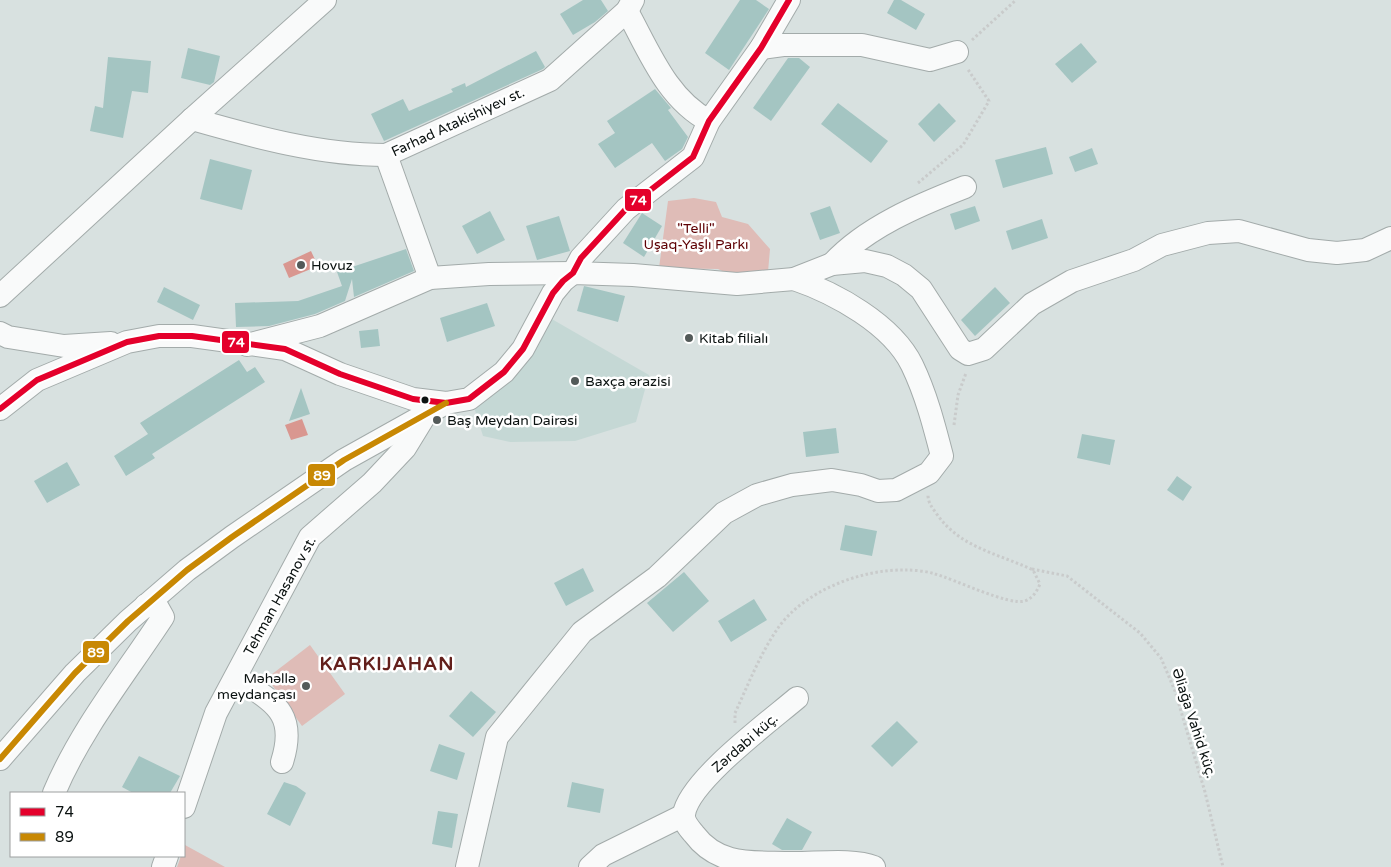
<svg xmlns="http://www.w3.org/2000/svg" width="1391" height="867" viewBox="0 0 1391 867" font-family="'Varela Round',sans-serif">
<rect width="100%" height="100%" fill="#d8e1e0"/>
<polygon fill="#c5d8d5" points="550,318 649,375 636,422 575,441 510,442 483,436 473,404"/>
<g fill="#dfbcb7">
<polygon points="694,198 716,202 722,217 748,224 770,249 768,272 733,276 718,269 659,268 668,201"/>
<polygon points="310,645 345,694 302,726 267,678"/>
<polygon points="185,845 225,867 177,867 181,856 184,856"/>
</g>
<g fill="#d99790">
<polygon points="311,251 318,266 289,278 283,264"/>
<polygon points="302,419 308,435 291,440 285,425"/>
</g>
<g fill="#a4c5c2">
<polygon points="583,0 601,0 608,11 595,22 573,35 560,14"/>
<polygon points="740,0 756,0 769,9 729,70 705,53"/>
<polygon points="894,0 901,0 925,14 916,30 887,13"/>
<polygon points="1081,43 1097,62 1072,83 1055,64"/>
<polygon points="188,48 220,56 214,82 210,85 181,78"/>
<polygon points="536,51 545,67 543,69 384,141 371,114 403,99 409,111 453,92 451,89 465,83 466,87"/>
<polygon points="108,57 151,61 148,93 132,91 123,138 90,131 95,106 103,108"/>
<polygon points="788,58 799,58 810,67 771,121 753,108"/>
<polygon points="655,89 671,108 668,110 688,137 682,149 665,161 652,143 615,168 598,144 615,133 607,121"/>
<polygon points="838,103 888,141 871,163 821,124"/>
<polygon points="939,103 956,121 934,142 918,124"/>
<polygon points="1046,147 1053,174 1003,188 995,160"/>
<polygon points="1092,148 1098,164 1075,172 1069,157"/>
<polygon points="210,159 252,170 242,210 200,199"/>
<polygon points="830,206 840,233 820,240 810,213"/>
<polygon points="975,206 980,221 955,230 950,214"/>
<polygon points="490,211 505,240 477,254 462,226"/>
<polygon points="642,213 662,226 644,257 623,243"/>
<polygon points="559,216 570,251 537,260 526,226"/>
<polygon points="1042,219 1048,238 1012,250 1006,231"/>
<polygon points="406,249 414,271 354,297 352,279 345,301 315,314 269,326 236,327 235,303 298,301 342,286 337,272"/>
<polygon points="584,286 625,296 618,322 577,311"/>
<polygon points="164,287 200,305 193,320 157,302"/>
<polygon points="995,287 1010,303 975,336 961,320"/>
<polygon points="487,303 495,326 447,342 440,318"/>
<polygon points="378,329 380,346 361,348 359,331"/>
<polygon points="239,360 247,372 255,367 265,382 152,454 155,458 126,476 114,456 148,434 140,423"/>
<polygon points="301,388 310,414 289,421"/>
<polygon points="836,428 839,453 806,457 803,432"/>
<polygon points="1082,434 1115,440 1110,465 1077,458"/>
<polygon points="67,462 80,485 47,503 34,481"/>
<polygon points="1177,476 1192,487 1183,501 1167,490"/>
<polygon points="845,525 877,531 872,556 840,550"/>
<polygon points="583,568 594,591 566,606 554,583"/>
<polygon points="684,572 709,601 673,632 647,603"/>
<polygon points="754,599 767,620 731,642 718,621"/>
<polygon points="471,691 496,712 473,737 449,716"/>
<polygon points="897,721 918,742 892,767 871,746"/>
<polygon points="439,744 465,753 457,780 430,771"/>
<polygon points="139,756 180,776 170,793 133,793 122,787"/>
<polygon points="284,782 296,786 306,793 290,826 267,814"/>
<polygon points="572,782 604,789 600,813 567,807"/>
<polygon points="438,811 458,814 452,848 432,844"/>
<polygon points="787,818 812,832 802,850 782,850 772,844"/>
</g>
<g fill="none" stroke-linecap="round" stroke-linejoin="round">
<defs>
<g id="minor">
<path d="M627 11C649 51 667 99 709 121"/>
<polyline points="761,48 783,45 862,45 930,60 957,52"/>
<path d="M192 119C255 137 320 155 386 155L550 80 627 11 633 0"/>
<polyline points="386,155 430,278"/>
<path d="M832 264C866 227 919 205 965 187"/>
<polyline points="0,296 192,119 325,0"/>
<polyline points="0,333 8,337 64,346 111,343"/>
<polyline points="247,345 320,326 430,278 489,274 573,273 633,275 737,284 794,279 832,264 865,261 887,266 904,275 921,289 960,349 968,354 984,349 1032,304 1072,281 1134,260 1162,245 1208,233 1239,231 1308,250 1337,253 1365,250 1391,238"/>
<polyline points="0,409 37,380 127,342 159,336 192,336 285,349 340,374 413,399 446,403 469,399 504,372 523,349 553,293 563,281 573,273 581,258 626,209 693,157 709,121 761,48 789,0"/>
<path d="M236 677C272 702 298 711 282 762"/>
<path d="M797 698C770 721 689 781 684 814 683 822 690 829 694 834 718 866 751 862 787 863 813 864 852 858 874 867"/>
<polyline points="0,759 75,673 128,621 187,570 232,537 344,460 446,403"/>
<path d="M54 793C81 729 125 675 163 617L158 608 146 605"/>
<polyline points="184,807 216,713 310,537 372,483 405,448 424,417"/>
<polyline points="163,867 167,856"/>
<path d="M467 867 497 737 582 632 657 577 724 513 757 495 792 485 832 480 861 485 878 491 896 490 929 473 942 456C934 425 926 394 912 365 892 324 835 293 794 279"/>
<polyline points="590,867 603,855 684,815"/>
</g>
</defs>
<use href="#minor" stroke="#a3abaa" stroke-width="24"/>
<g stroke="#c9cbcb" stroke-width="3" stroke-dasharray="2.5 2.5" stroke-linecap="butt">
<polyline points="972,40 1016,0"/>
<polyline points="918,183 963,145 989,101 967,68"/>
<polyline points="954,425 958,395 966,373"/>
<polyline points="1032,569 1067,576 1140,633 1161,658 1175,691 1205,792 1223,867"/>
<path d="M735 723V713C748 685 760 654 778 628 804 591 861 569 905 570 914 570 926 571 935 574 954 579 1009 606 1025 601 1033 598 1037 591 1040 584L1033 570C997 553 960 548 936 513 932 507 928 503 928 495"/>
</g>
<use href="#minor" stroke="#f9fafa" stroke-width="22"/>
<defs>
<polyline id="bus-1" points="0,409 37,380 127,342 159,336 192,336 285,349 340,374 413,399 446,403 469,399 504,372 523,349 553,293 563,281 573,273 581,258 626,209 693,157 709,121 761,48 789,0"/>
<polyline id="bus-2" points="0,759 75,673 128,621 187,570 232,537 344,460 446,403"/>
</defs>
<use href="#bus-1" stroke="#fff" stroke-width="10"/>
<use href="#bus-2" stroke="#fff" stroke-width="10"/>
<use href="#bus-1" stroke="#e4002b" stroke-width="6"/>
<use href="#bus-2" stroke="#c88803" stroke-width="6"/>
</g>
<g fill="#535a59" stroke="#fff" stroke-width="2">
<circle cx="301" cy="265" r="5"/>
<circle cx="689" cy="338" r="5"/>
<circle cx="575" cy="381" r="5"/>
<circle cx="437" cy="420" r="5"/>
<circle cx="306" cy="686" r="5"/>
</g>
<circle fill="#0b1211" stroke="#fff" stroke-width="2" cx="425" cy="400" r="4.5"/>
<g text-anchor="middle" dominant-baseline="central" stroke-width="5" stroke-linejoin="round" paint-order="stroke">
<g font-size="14" fill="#0b1211" stroke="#fff">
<text transform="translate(458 122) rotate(-25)">Farhad Atakishiyev st.</text>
<text transform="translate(280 596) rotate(-61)">Tehman Hasanov st.</text>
<text transform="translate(1194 723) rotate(72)">Əliağa Vahid küç.</text>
<text transform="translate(745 743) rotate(-41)">Zərdabi küç.</text>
</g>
<g font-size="14" fill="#5e0004" stroke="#fff">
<text x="696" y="228">"Telli"<tspan x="696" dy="16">Uşaq-Yaşlı Parkı</tspan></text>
</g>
<g font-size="14" fill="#0b1211" stroke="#fff" text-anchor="start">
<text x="311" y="265">Hovuz</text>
<text x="699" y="338">Kitab filialı</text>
<text x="585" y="381">Baxça ərazisi</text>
<text x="447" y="420">Baş Meydan Dairəsi</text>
<text x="296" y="678" text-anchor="end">Məhəllə<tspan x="296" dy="16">meydançası</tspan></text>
</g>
<g font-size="19" font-weight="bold" letter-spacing="1" fill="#631f1b" stroke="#fff">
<text x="387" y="664">KARKIJAHAN</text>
</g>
</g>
<g stroke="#fff" stroke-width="2">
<rect x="624" y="188" width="28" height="24" rx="5" fill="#e4002b"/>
<rect x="221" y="330" width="29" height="24" rx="5" fill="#e4002b"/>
<rect x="307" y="463" width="29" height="24" rx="5" fill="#c88803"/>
<rect x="82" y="640" width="28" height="24" rx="5" fill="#c88803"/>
</g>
<g font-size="14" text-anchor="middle" font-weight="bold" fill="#fff">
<text x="638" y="205">74</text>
<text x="236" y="347">74</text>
<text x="322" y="480">89</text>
<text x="96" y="657">89</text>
</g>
<rect x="10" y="792" width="175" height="65" fill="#ffffff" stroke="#9da0a0"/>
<rect x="20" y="808" width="25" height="8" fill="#e4002b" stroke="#9da0a0"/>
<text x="55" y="817" font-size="15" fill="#0b1211">74</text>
<rect x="20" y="833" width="25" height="8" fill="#c88803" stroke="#9da0a0"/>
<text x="55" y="842" font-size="15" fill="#0b1211">89</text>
</svg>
